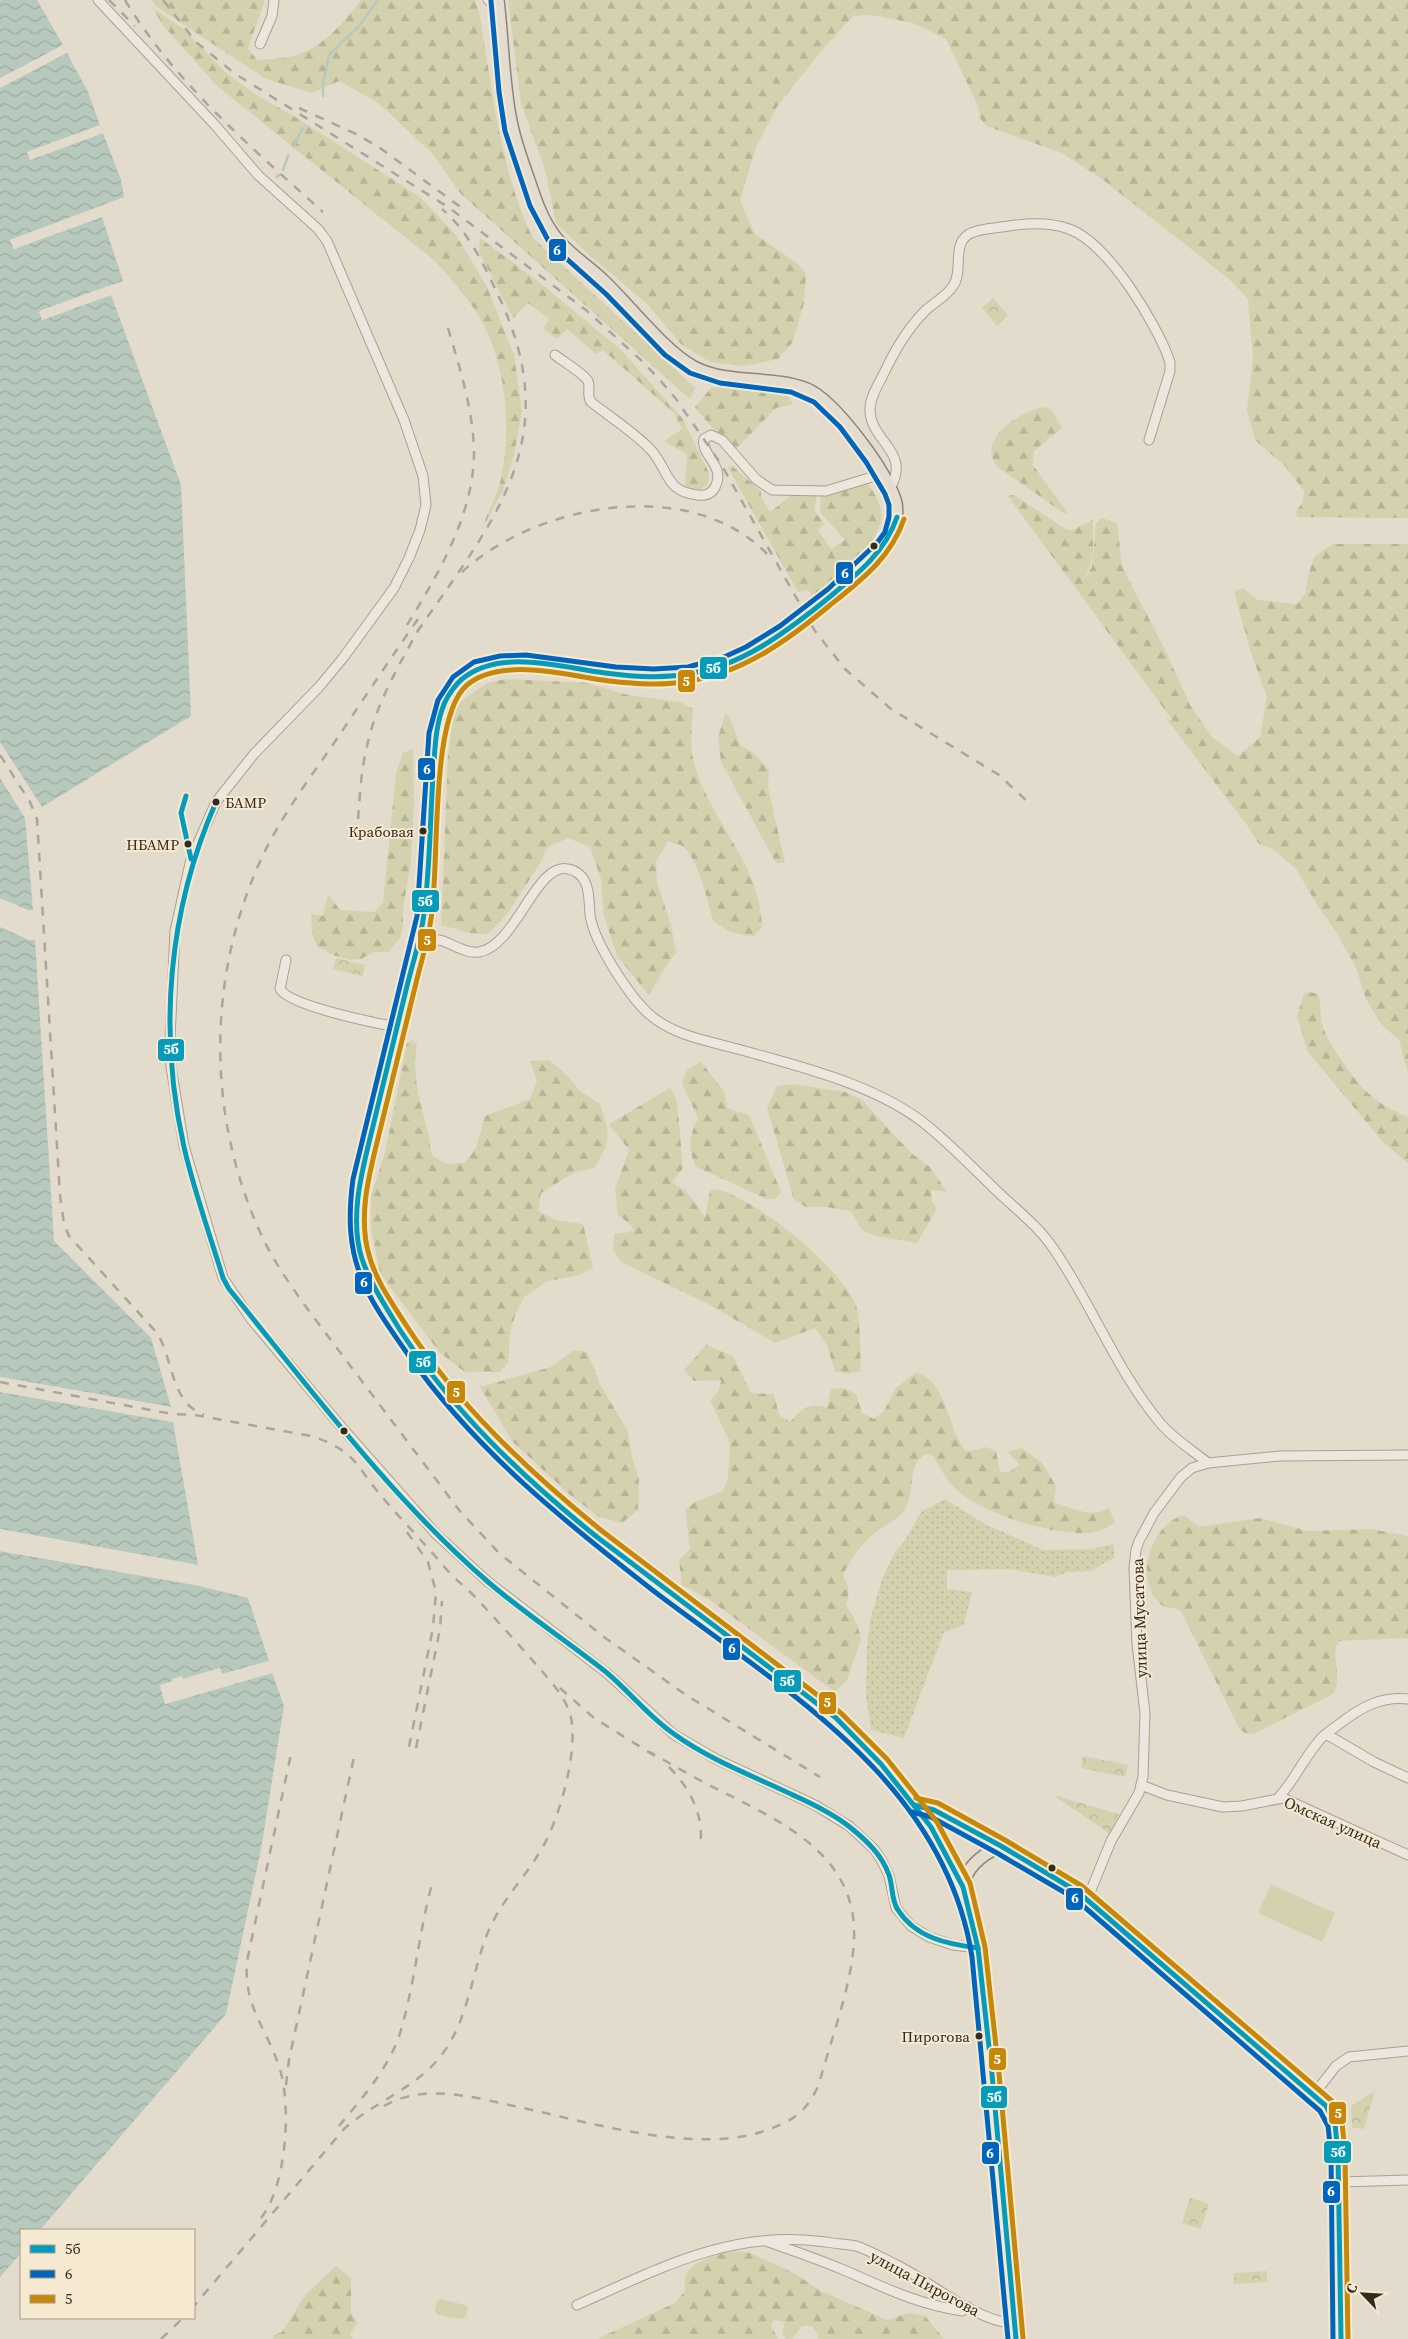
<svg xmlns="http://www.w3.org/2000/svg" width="1408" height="2339" viewBox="0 0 1408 2339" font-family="'Source Serif 4',serif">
<defs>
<pattern id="forest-firs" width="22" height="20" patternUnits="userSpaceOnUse" patternTransform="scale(1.25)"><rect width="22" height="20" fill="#d4d2ae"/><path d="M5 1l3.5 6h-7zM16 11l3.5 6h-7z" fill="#b7b495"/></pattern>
<pattern id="park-crowns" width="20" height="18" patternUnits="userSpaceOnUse" patternTransform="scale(1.25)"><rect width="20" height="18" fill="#d4d2ae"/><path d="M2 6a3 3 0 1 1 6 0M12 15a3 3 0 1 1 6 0" fill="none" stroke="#b7b495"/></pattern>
<pattern id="garden-dots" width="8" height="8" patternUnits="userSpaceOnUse" patternTransform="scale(1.25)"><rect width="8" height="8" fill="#d4d2ae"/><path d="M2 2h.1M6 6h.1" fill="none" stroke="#b7b495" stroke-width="1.8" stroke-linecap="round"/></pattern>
<pattern id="water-waves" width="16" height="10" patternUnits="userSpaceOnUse" patternTransform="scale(1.25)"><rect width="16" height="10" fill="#b7c8bd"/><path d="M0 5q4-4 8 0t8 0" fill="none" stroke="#9eaca2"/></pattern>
</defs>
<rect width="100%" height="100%" fill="#e3dbcc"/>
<g fill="url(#forest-firs)">
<path d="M151 0H265L248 48 257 60C269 59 282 59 293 56 323 48 343 23 361 0H475L480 17C492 88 501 174 533 238L695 388 690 399 461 194 432 153 377 102 339 81 312 93 266 79 157 7Z"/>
<polygon points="508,0 1408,0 1408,518 1297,517 1296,511 1303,502 1304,491 1285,466 1255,440 1247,411 1253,357 1248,299 1229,279 1102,179 1062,153 986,126 980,118 978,106 946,39 913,23 872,15 853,16 823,49 778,105 756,147 740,200 754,233 799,265 806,274 804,303 792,343 778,359 744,366 710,362 681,344 647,304 589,255 556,223 545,169 521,104"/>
<path d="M153 8 185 30 224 71 255 94 297 118 420 197 456 235 487 287 514 355 522 411 514 454 503 491 482 529C487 513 497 496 501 479 512 429 506 359 478 315 466 295 450 278 435 261L217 86 162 24Z"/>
<polygon points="480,238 544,286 621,350 682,418 709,473 708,484 700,490 685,488 687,454 664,441 682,429 674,413 603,350 596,354 567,329 557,339 543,329 549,319 528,303 513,318 479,252"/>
<polygon points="727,385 788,396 793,404 776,408 737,448 712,428 695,407 711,388"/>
<path d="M1046 407 1052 411 1062 428 1034 451 1033 465 1067 512 1065 514 999 468C973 442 1020 409 1046 407Z"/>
<path d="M731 465 761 491V497L770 512 792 495H817L814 510 824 524 818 530 831 549 845 540 820 512 821 494 844 491 867 481C871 489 879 500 881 509 888 541 834 578 813 597L808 590 798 592 728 468Z"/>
<polygon points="1014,495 1067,530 1072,530 1093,520 1093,553 1090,567 1082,582 1092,567 1096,523 1102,518 1117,523 1122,566 1166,652 1190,705 1212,737 1238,756 1260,737 1267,697 1251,653 1235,595 1235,591 1243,588 1258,600 1297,604 1305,594 1309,573 1314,557 1333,544 1408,544 1408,1073 1399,1040 1381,1024 1366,999 1356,968 1337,933 1317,905 1296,869 1273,849 1259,844 1247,825 1166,718 1173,721 1008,496"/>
<path d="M506 679 587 683 628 695 680 702 693 709C692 727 689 749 695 766 712 824 760 863 762 927L753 937 730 932 713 921C709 905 697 856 683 847 680 844 673 843 668 841L656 862 657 882 671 925 676 953 666 966 649 995 617 956 604 916 601 879 590 847 568 838 548 847 539 865 507 914 488 934 470 933 441 925 448 756 453 717 460 702 487 683Z"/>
<polygon points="726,712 734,727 740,745 755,754 769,770 768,787 785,863 776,863 721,762 718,737"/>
<polygon points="413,749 414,800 411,862 403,908 403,926 400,938 389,952 374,952 361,959 350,960 333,955 317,946 312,934 311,914 323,916 328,894 340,910 374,912 383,903 396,773 403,753"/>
<path d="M1309 992 1318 994C1321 1004 1320 1014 1322 1024 1326 1038 1334 1049 1342 1061 1363 1091 1374 1103 1408 1117V1163L1383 1142 1307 1051 1297 1016 1304 994Z"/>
<path d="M412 1040 417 1045C411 1076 421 1103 428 1133 430 1141 430 1148 432 1156L447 1164 464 1163 476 1148 485 1116 530 1099 537 1081 530 1061 549 1060 566 1074 580 1091 600 1104C610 1134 612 1141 594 1168L575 1172 541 1193 538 1211 556 1220 583 1224 593 1268 576 1276 548 1281 524 1297 515 1315 510 1334 508 1363 500 1372H465L440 1353 380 1273 371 1227V1196L385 1153 407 1043Z"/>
<path d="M701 1062 724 1091 727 1108 749 1115 781 1192 775 1199H766L695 1166C688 1145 689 1138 698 1118L682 1083 687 1070Z"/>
<polygon points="794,1084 845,1092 862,1100 911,1153 930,1167 947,1192 931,1190 932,1202 937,1209 917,1243 876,1236 862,1230 851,1211 826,1207 806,1207 794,1200 767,1108 777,1086"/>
<path d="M670 1088 677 1101 683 1168 672 1182 686 1191 705 1217 710 1191 715 1189C754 1196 839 1267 855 1303 861 1314 860 1356 861 1371L846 1374 835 1371 827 1345 815 1328 775 1343 710 1305 621 1262 613 1250 614 1234 634 1231 630 1224 618 1215 615 1189 629 1150 609 1124Z"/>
<path d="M706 1345 733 1356 751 1393 774 1394 779 1415 790 1422C801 1410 810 1401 827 1408L831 1389 844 1388 856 1394 862 1413 874 1419 884 1411 896 1388 916 1372C950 1384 946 1429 967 1452L986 1447 996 1451 1000 1472H1009L1020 1465 1008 1452 1022 1448 1042 1463 1056 1486 1054 1502C1072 1508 1092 1519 1109 1508L1115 1523C1107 1527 1098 1532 1090 1533 1052 1535 985 1515 957 1490 947 1482 940 1467 933 1456L926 1454C905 1465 917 1495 903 1512 895 1521 882 1527 872 1535 860 1546 850 1560 843 1575 849 1586 850 1593 846 1605L857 1623 861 1639 847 1680 835 1692 707 1598 682 1585 679 1560 690 1549 685 1510 695 1502 723 1491 728 1478 730 1443 710 1400 719 1391 721 1380 694 1381 684 1370Z"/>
<polygon points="574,1350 587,1352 600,1384 628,1432 632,1457 639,1480 638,1510 622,1523 599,1517 570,1495 512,1441 480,1387 551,1367"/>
<path d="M1184 1515 1199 1527 1260 1518 1308 1531 1371 1529 1408 1536V1638L1339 1641C1329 1651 1344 1677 1333 1694L1253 1734 1245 1733 1239 1728 1181 1611C1174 1606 1167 1610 1160 1604 1133 1579 1151 1524 1184 1515Z"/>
<path d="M738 2251 750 2253 794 2273 819 2290 887 2320 909 2313 925 2316 944 2339H818L817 2333 812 2326H802L792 2339H786L782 2334 785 2322 774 2320 771 2325 778 2339H597L675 2303 685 2291C685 2287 684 2280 686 2275 693 2259 722 2253 738 2251Z"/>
<polygon points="336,2266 351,2278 351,2313 357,2322 350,2335 353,2339 273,2339 274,2335 282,2332 306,2294"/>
</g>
<g fill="url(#park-crowns)">
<polygon points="993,298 1008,315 997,326 982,308"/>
<polygon points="336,958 365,965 363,976 333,969"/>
<polygon points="1083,1756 1128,1765 1125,1777 1081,1768"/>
<polygon points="1053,1795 1119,1814 1110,1834"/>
<polygon points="1375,2091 1364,2129 1352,2128 1351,2106"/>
<polygon points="1190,2198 1209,2204 1201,2229 1182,2223"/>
<polygon points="1267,2271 1267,2282 1234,2284 1234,2273"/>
</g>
<polygon fill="url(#garden-dots)" points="945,1499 983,1523 1043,1550 1092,1549 1114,1544 1114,1558 1090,1571 1068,1572 1055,1577 1009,1569 947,1570 947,1589 972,1592 964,1625 944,1632 904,1738 871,1730 866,1696 867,1648 870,1621 882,1579 894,1554 906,1539 921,1512"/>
<g fill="#d4d2ae">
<polygon points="1271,1884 1335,1913 1322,1942 1258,1913"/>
<polygon points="441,2299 465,2305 468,2307 466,2317 461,2319 438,2315 435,2311 437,2302"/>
</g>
<g fill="url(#water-waves)">
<polygon points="2,0 37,0 63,45 0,78 0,1"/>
<polygon points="67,53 88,92 100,125 27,152 30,160 103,133 121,180 124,197 10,240 14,249 102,217 123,281 39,312 42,320 111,295 181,485 191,716 42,807 0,742 0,88"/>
<polygon points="0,778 25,818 33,910 28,910 0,898"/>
<polygon points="0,927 29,940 35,940 54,1241 151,1338 171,1407 0,1377"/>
<polygon points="0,1392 173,1422 198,1565 0,1529"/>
<polygon points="0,1551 195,1585 248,1598 269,1661 222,1674 220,1668 183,1679 182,1677 172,1679 173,1681 160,1685 165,1704 272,1673 284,1706 261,1849 226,2014 40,2230 21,2230 21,2253 0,2277"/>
</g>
<g fill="#e3dbcc">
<polygon points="100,125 101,127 30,153 31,157 103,131 103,133 30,160 27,152"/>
<polygon points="99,207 100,209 13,241 15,246 102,214 102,217 14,249 10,240"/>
<polygon points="108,286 109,289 42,313 43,317 110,292 111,295 42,320 39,311"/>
<polygon points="0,1377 171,1407 171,1410 0,1380"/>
<polygon points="0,1389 173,1419 173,1422 0,1392"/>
<polygon points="0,1529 198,1565 197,1567 0,1532"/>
<polygon points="0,1548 196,1583 195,1585 0,1551"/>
<polygon points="269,1661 270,1663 222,1677 218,1671 183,1681 175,1681 174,1684 163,1687 167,1701 272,1671 272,1673 165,1704 160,1685 173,1681 172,1679 182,1676 183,1679 220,1668 222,1674"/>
</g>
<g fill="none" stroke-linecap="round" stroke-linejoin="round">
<g stroke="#b7c8bd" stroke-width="2.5">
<polyline points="323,96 323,84 329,55 359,26 378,0"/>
<polyline points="293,147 303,128"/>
<polyline points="283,170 288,156"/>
<polyline points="277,177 279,175"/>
</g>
<defs>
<g id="minor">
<polyline points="98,0 215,125 258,175 318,229 327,241 404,420 423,476 426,505 420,530 409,558 394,588 343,658 319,687 254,754 216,802 191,859 175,931 170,1039 171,1067 184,1146 223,1278 251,1319 344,1430 436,1534 487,1581 608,1674 673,1734 716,1759 815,1805 849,1826 874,1849 882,1861 889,1876 896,1908 911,1926 929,1937 953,1945 978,1948"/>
<polyline points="488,0 499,9"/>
<polyline points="260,44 272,16 274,0"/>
<path d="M555 355C563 361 584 374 588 381 591 388 586 395 591 402 610 417 634 432 651 450 669 470 665 492 698 495 707 496 713 493 716 485 725 466 700 454 704 439L711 435 722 440 756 479 772 490 826 491 882 474"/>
<path d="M890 488C912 451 869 441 870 409 870 396 880 382 885 371 895 350 908 328 925 311 933 303 947 296 953 286 964 271 951 245 969 234 979 228 998 228 1009 226 1029 223 1050 222 1069 229 1108 243 1157 324 1170 362V371L1149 440"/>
<path d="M421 936C428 938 436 939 443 941 454 945 467 954 479 952 516 946 536 862 568 869 575 870 582 875 585 882 591 893 588 908 591 920 597 946 629 996 649 1014 673 1036 710 1041 741 1050 802 1067 881 1086 930 1128 954 1148 976 1171 999 1193 1017 1210 1039 1227 1053 1248 1092 1304 1117 1372 1161 1424 1174 1439 1192 1450 1208 1463"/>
<path d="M286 960 280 989C290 1006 375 1023 397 1027"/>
<polyline points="1326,1734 1374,1762 1408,1778"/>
<polyline points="1141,1785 1167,1795 1223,1807 1242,1806 1283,1798 1408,1855"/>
<path d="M1278 1798C1294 1781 1303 1760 1318 1742 1323 1735 1331 1730 1338 1725 1360 1708 1380 1696 1408 1699"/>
<polyline points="1087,1900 1111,1841 1139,1793 1143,1777 1145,1713 1137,1644 1134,1568 1136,1550 1139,1541 1154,1513 1181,1477 1192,1468 1208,1463 1280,1456 1408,1455"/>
<polyline points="1314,2094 1336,2066 1349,2057 1408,2051"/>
<polyline points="1340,2182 1408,2180"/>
<path d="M766 2241C791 2250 815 2258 839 2268 884 2287 913 2303 962 2311L968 2307"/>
<path d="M577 2305C660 2268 732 2229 826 2242 835 2244 846 2244 856 2246 869 2250 884 2259 897 2265 934 2284 972 2319 1014 2324"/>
</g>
<g id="major">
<path d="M498 0C503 40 503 82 511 121 515 142 523 163 530 183 536 201 542 219 554 235 566 252 586 264 601 278 628 303 664 351 694 367 729 385 771 375 807 389 834 400 890 475 896 503 898 516 896 529 889 540 882 551 871 560 862 568 824 603 780 641 732 662 717 668 699 673 683 675 657 678 631 677 606 673 535 664 451 635 436 734L424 917 360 1181C357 1205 355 1229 360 1252 367 1281 384 1306 400 1330 453 1410 522 1478 597 1537 632 1564 666 1591 702 1617 803 1690 912 1766 962 1886 981 1930 982 1982 987 2029 998 2132 1005 2236 1016 2339"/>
<polyline points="914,1804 934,1810 1001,1846 1078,1892 1326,2106 1335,2124 1338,2154 1341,2339"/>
<path d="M963 1887C966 1866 983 1854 1001 1846"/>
</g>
</defs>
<use href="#minor" stroke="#a8a095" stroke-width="11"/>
<use href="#major" stroke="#8e867c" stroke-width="14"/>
<use href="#minor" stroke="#ece6dd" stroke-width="9"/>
<use href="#major" stroke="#e3dccf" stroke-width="11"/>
<g stroke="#aaa59e" stroke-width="2.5" stroke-dasharray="9 9" stroke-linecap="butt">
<polyline points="109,0 135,26"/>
<path d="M125 0C175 83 252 148 323 212"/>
<polyline points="163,0 196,42 234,73 448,207 586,310 643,362 660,380 676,399 721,464 815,631 845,669 891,709 999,775 1031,805"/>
<polyline points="299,108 358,135 380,148 466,211"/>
<path d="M462 572C537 503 694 474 770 557"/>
<path d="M418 619C388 662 359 706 330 749 306 783 281 818 263 855 207 974 206 1113 260 1232 272 1259 289 1283 306 1307L459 1510 499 1553 604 1637 686 1695 820 1777"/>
<path d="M407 625C438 575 473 515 474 455 474 412 460 369 448 328"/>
<path d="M417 632C495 519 566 439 499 297 484 265 469 232 442 209"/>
<path d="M0 755 30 802 37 819 60 1195 64 1224 69 1236 157 1333C174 1360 170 1402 204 1415"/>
<path d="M358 819C360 795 361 770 367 746 376 704 399 665 420 627"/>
<path d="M0 1382 172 1414 195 1415 311 1436C324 1440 335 1445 346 1453 358 1463 365 1476 374 1487 397 1516 424 1542 447 1570 457 1581 469 1590 479 1601 500 1624 521 1647 541 1670 552 1683 565 1697 570 1714 580 1747 559 1821 541 1850 524 1879 501 1901 488 1932 470 1977 468 2029 433 2065 409 2090 371 2105 344 2129L194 2306"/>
<polyline points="407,1532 428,1562 436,1592 433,1628 409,1747"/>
<polyline points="560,1688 594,1718 655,1756"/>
<polyline points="416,1748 440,1629 442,1601"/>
<path d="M669 1767C689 1787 705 1816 700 1845"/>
<polyline points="286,2085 289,2060 354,1757"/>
<path d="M384 2106C424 2083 472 2097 514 2106 585 2121 691 2154 761 2132 791 2122 806 2114 819 2084 831 2039 852 1985 854 1940 858 1857 786 1824 723 1792 698 1780 674 1766 650 1752"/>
<path d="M339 2126C363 2097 390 2067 401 2030 415 1982 419 1932 432 1884"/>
<path d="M261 2218C286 2187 291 2111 281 2073 269 2030 243 2009 247 1961L291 1754"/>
<polyline points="161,2339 183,2318"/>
</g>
<defs>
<g id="bus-1">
<path d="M897 517C884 556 851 579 821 604 783 634 742 665 693 673 664 679 634 677 605 673 560 667 501 648 462 679 456 684 448 695 445 702 435 724 435 751 433 775 430 821 430 868 424 914 421 938 413 962 407 986 396 1031 385 1076 374 1122 364 1164 348 1215 362 1259 371 1285 386 1307 400 1330 453 1411 522 1477 597 1537L836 1718 881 1764 931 1827 963 1887 978 1948 992 2074 1016 2339"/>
<polyline points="186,796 181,813 191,859"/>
<path d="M216 802C168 911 158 1031 184 1147 194 1191 210 1235 223 1278L229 1289C309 1387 392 1499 487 1581 525 1614 567 1641 606 1672 629 1691 649 1717 674 1734 710 1760 753 1776 793 1795 813 1804 834 1814 851 1828 867 1841 882 1855 889 1875 893 1886 891 1900 898 1910 916 1938 947 1944 978 1948"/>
<polyline points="914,1805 934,1810 1001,1846 1078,1892 1326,2106 1335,2124 1338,2154 1341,2339"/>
</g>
<g id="bus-2">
<path d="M491 1 499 92 505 131 530 206 548 240 559 252 606 294 665 355 690 373 720 383 791 392 814 402 840 427 866 462 885 494 889 505V517L885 532 877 543 828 589 780 626 746 647 724 657 688 667 654 669 616 667 526 655 500 656 474 662 453 677 438 700 429 733 417 916 353 1179C342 1261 364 1292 409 1356 475 1450 565 1522 655 1592 784 1690 945 1782 972 1957L1008 2339"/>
<polyline points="912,1812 931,1817 997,1853 1074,1898 1320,2111 1328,2126 1331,2154 1333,2339"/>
</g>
<g id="bus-3">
<path d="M904 519C891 558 860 581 829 606 788 640 743 673 689 681 663 686 636 684 609 681 568 676 502 656 467 685 429 717 440 867 431 919 428 941 421 962 416 983 405 1028 394 1073 383 1118 373 1161 356 1211 369 1255 376 1281 392 1303 406 1325 458 1405 528 1471 602 1531L841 1713 887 1759 937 1822 970 1883 985 1947 999 2073 1023 2338"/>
<polyline points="916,1798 938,1803 1005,1840 1082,1886 1332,2101 1342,2122 1345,2153 1348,2339"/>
</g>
</defs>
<use href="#bus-1" stroke="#f5e9d1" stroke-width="9"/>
<use href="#bus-2" stroke="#f5e9d1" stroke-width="9"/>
<use href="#bus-3" stroke="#f5e9d1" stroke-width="9"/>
<use href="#bus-1" stroke="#059cbc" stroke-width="5"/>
<use href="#bus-2" stroke="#0065bd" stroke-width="5"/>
<use href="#bus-3" stroke="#c78708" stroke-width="5"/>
</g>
<g fill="#36291e" stroke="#f5e9d1" stroke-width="2">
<circle cx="874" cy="546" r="4.5"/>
<circle cx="216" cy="802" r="4.5"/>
<circle cx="423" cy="831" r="4.5"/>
<circle cx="188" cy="844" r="4.5"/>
<circle cx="344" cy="1431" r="4.5"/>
<circle cx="1052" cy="1868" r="4.5"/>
<circle cx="979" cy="2036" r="4.5"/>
</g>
<g text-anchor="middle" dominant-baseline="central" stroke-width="4" stroke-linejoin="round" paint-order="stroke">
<g font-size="15" fill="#36291e" stroke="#f5e9d1" text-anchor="end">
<text x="225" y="802" text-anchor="start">БАМР</text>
<text x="414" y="831">Крабовая</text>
<text x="179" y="844">НБАМР</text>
<text x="970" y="2036">Пирогова</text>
</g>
<g font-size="16" fill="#36291e" stroke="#f5e9d1">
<text transform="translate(1139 1618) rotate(-92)">улица Мусатова</text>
<text transform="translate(1333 1822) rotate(24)">Омская улица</text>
<text transform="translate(925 2283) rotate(28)">улица Пирогова</text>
</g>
</g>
<g stroke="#f5e9d1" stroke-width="2">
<rect x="548" y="238" width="19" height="24" rx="5" fill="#0065bd"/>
<rect x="835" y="561" width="19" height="24" rx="5" fill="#0065bd"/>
<rect x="699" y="656" width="29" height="24" rx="5" fill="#059cbc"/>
<rect x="677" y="669" width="19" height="24" rx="5" fill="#c78708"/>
<rect x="417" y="757" width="19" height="24" rx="5" fill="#0065bd"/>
<rect x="411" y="889" width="29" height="24" rx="5" fill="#059cbc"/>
<rect x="417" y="928" width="20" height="24" rx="5" fill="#c78708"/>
<rect x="157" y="1038" width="28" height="24" rx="5" fill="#059cbc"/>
<rect x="354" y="1271" width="19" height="24" rx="5" fill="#0065bd"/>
<rect x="408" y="1350" width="29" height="24" rx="5" fill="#059cbc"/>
<rect x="446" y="1380" width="20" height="24" rx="5" fill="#c78708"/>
<rect x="722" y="1637" width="19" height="24" rx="5" fill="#0065bd"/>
<rect x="773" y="1669" width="29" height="24" rx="5" fill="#059cbc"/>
<rect x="818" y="1691" width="19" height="24" rx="5" fill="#c78708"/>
<rect x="1065" y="1887" width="19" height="24" rx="5" fill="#0065bd"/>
<rect x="988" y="2047" width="19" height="24" rx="5" fill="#c78708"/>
<rect x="980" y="2085" width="28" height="24" rx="5" fill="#059cbc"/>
<rect x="1328" y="2101" width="19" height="24" rx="5" fill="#c78708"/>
<rect x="1323" y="2140" width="29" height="24" rx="5" fill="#059cbc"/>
<rect x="981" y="2141" width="19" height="24" rx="5" fill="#0065bd"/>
<rect x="1322" y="2180" width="19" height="24" rx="5" fill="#0065bd"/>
</g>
<g font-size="14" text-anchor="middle" font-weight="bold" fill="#fff">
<text x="557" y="255">6</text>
<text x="845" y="578">6</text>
<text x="713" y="673">5б</text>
<text x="686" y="686">5</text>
<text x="427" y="774">6</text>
<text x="425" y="906">5б</text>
<text x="427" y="945">5</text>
<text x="171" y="1054">5б</text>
<text x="364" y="1287">6</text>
<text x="423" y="1367">5б</text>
<text x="456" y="1397">5</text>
<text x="732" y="1653">6</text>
<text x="787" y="1686">5б</text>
<text x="827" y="1707">5</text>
<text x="1075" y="1903">6</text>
<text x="997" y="2064">5</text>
<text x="994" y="2102">5б</text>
<text x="1338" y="2118">5</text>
<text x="1338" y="2157">5б</text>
<text x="990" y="2158">6</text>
<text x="1331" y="2196">6</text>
</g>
<rect x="20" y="2229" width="175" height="90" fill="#f5e9d1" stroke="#a99c89"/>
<rect x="30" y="2245" width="25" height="8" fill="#059cbc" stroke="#a99c89"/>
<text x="65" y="2254" font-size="15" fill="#36291e">5б</text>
<rect x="30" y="2270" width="25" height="8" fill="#0065bd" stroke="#a99c89"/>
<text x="65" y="2279" font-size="15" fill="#36291e">6</text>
<rect x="30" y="2295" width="25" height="8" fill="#c78708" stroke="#a99c89"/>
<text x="65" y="2304" font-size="15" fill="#36291e">5</text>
<g transform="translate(1363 2294) rotate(295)" stroke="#f5e9d1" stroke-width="4" paint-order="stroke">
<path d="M0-4L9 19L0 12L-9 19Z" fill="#36291e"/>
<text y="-8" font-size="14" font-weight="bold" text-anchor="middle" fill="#36291e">С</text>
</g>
</svg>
